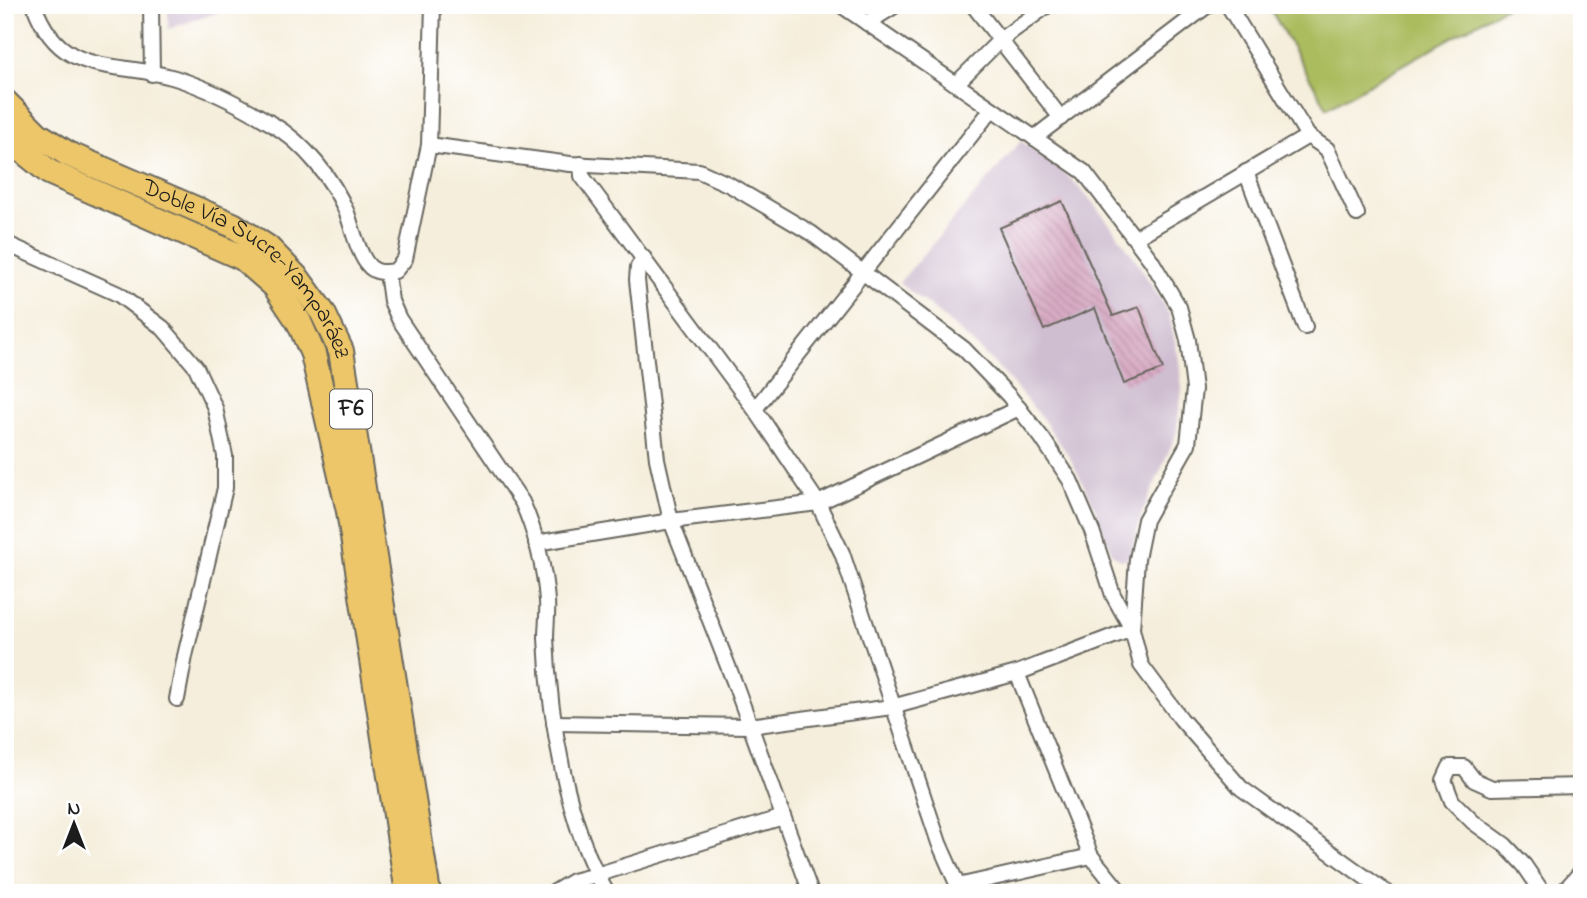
<svg xmlns="http://www.w3.org/2000/svg" width="1587" height="898" viewBox="0 0 1587 898" font-family="'Indie Flower',sans-serif">
<defs>
<pattern id="building-back-hatch" width="6" height="6" patternUnits="userSpaceOnUse" patternTransform="scale(1.75)"><rect width="6" height="6" fill="#d8abc4"/><path d="M-1 5l2 2M0 0l6 6M5-1l2 2" fill="none" stroke="#b993a8"/></pattern>
</defs>
<rect width="100%" height="100%" fill="#fff"/>
<filter id="ink" filterUnits="userSpaceOnUse"><feTurbulence type="fractalNoise" baseFrequency=".0143" numOctaves="2"/><feDisplacementMap in="SourceGraphic" scale="14" xChannelSelector="R" yChannelSelector="G"/><feConvolveMatrix kernelMatrix="1 2 1 2 8 2 1 2 1" color-interpolation-filters="sRGB"/></filter>
<filter id="wash" filterUnits="userSpaceOnUse"><feTurbulence type="fractalNoise" baseFrequency=".00686" numOctaves="4" result="noise"/><feDisplacementMap in="SourceGraphic" scale="28" xChannelSelector="R" yChannelSelector="G"/><feGaussianBlur stdDeviation="1.57" result="paint"/><feColorMatrix in="noise" values="0 0 0 0 0 0 0 0 0 0 0 0 0 0 0 0 0 1.4 0 .05"/><feComposite in="paint" operator="in"/></filter>
<g filter="url(#wash)">
<rect width="100%" height="100%" fill="#f5eedc"/>
<g fill="#cfbdd0">
<polygon points="168,5 240,5 168,29"/>
<polygon points="1021,141 1068,176 1096,206 1136,260 1169,314 1179,360 1182,389 1176,435 1142,513 1130,557 1121,560 1112,554 1093,503 1069,456 1042,418 1001,370 975,345 932,308 899,283"/>
</g>
<polygon fill="#abbc5f" stroke="#646c3e" stroke-width="2" points="1268,5 1509,5 1327,108"/>
<g id="blocks">
<polygon fill="url(#building-back-hatch)" points="1062,201 1113,316 1139,307 1163,369 1124,384 1095,308 1044,330 999,228"/>
</g>
</g>
<g filter="url(#ink)">
<use href="#blocks" fill-opacity="0" stroke="#68665f" stroke-width="2"/>
<g fill="none" stroke-linecap="round" stroke-linejoin="round">
<defs>
<g id="minor">
<path d="M34 5C60 79 115 60 175 78 210 89 241 105 272 124 304 143 333 179 347 213 352 227 359 257 370 267 378 274 386 272 395 271L405 259 429 145 433 5"/>
<polyline points="151,5 152,74"/>
<polyline points="841,5 1084,172 1151,260 1179,307 1188,340 1194,389 1188,444 1145,520 1137,559 1132,629 1141,665 1181,719 1241,788 1387,893"/>
<polyline points="973,5 1061,118"/>
<polyline points="1228,5 1308,136 1327,149 1357,214"/>
<polyline points="867,23 896,5"/>
<polyline points="956,84 1000,40 1048,5"/>
<polyline points="1034,138 1208,5"/>
<polyline points="429,145 570,164 699,171 730,185 811,233 964,349 1009,396 1042,438 1070,480 1092,531 1113,595 1132,629 1017,673 892,707 749,726 554,723"/>
<polyline points="581,164 582,176 759,415 818,503 842,553 939,843 961,893"/>
<polyline points="1246,172 1305,327"/>
<polyline points="1135,238 1308,136"/>
<polyline points="5,243 118,294 163,328 196,367 215,408 225,456 225,488 185,656 177,699"/>
<polyline points="644,258 638,267 637,280 657,459 671,521 735,684 811,893"/>
<path d="M387 272 391 301 399 319 522 502C535 530 545 570 547 601 548 613 546 626 546 638 549 715 567 827 607 893"/>
<polyline points="755,409 992,109"/>
<polyline points="536,543 671,521 818,503 1019,408"/>
<polyline points="1017,673 1091,856 1121,893"/>
<polyline points="958,886 1091,856"/>
<polyline points="553,893 573,881 596,875 783,817"/>
<polyline points="1543,893 1524,865 1505,845 1473,822 1452,801 1444,780 1450,767 1464,767 1474,780 1492,788 1582,786"/>
<polyline points="1562,893 1582,871"/>
</g>
<g id="trunk">
<path id="s1" d="M5 102 37 134 68 154 233 225 268 248 298 279 323 313 341 351 428 893"/>
<polyline points="5,136 49,172 243,258 275,286 299,322 313,354 349,511 408,893"/>
</g>
</defs>
<use href="#minor" stroke="#68665f" stroke-width="18"/>
<use href="#trunk" stroke="#68665f" stroke-width="28"/>
<use href="#minor" stroke="#fff" stroke-width="14"/>
<use href="#trunk" stroke="#ecc669" stroke-width="24"/>
</g>
</g>
<g text-anchor="middle" dominant-baseline="central" stroke-width="5" stroke-linejoin="round" paint-order="stroke">
<rect fill="#fff" stroke="#606060" stroke-width="2" x="330" y="389.5" width="42" height="39" rx="5"/>
<g font-size="23" font-weight="bold" fill="#1c1c1c">
<text x="351" y="409">F6</text>
</g>
<g font-size="24" fill="#1c1c1c" stroke="#fff">
<text stroke="none"><textPath href="#s1" startOffset="301">Doble Vía Sucre-Yamparáez</textPath></text>
</g>
</g>
<rect width="1587" height="898" fill="none" stroke="#fff" stroke-width="28"/>
<g transform="translate(74 824)" stroke="#ffffff" stroke-width="5" paint-order="stroke">
<path d="M0-5L12 26L0 18L-12 26Z" fill="#1c1c1c"/>
<text y="-10" font-size="19" font-weight="bold" text-anchor="middle" fill="#1c1c1c">N</text>
</g>
</svg>
